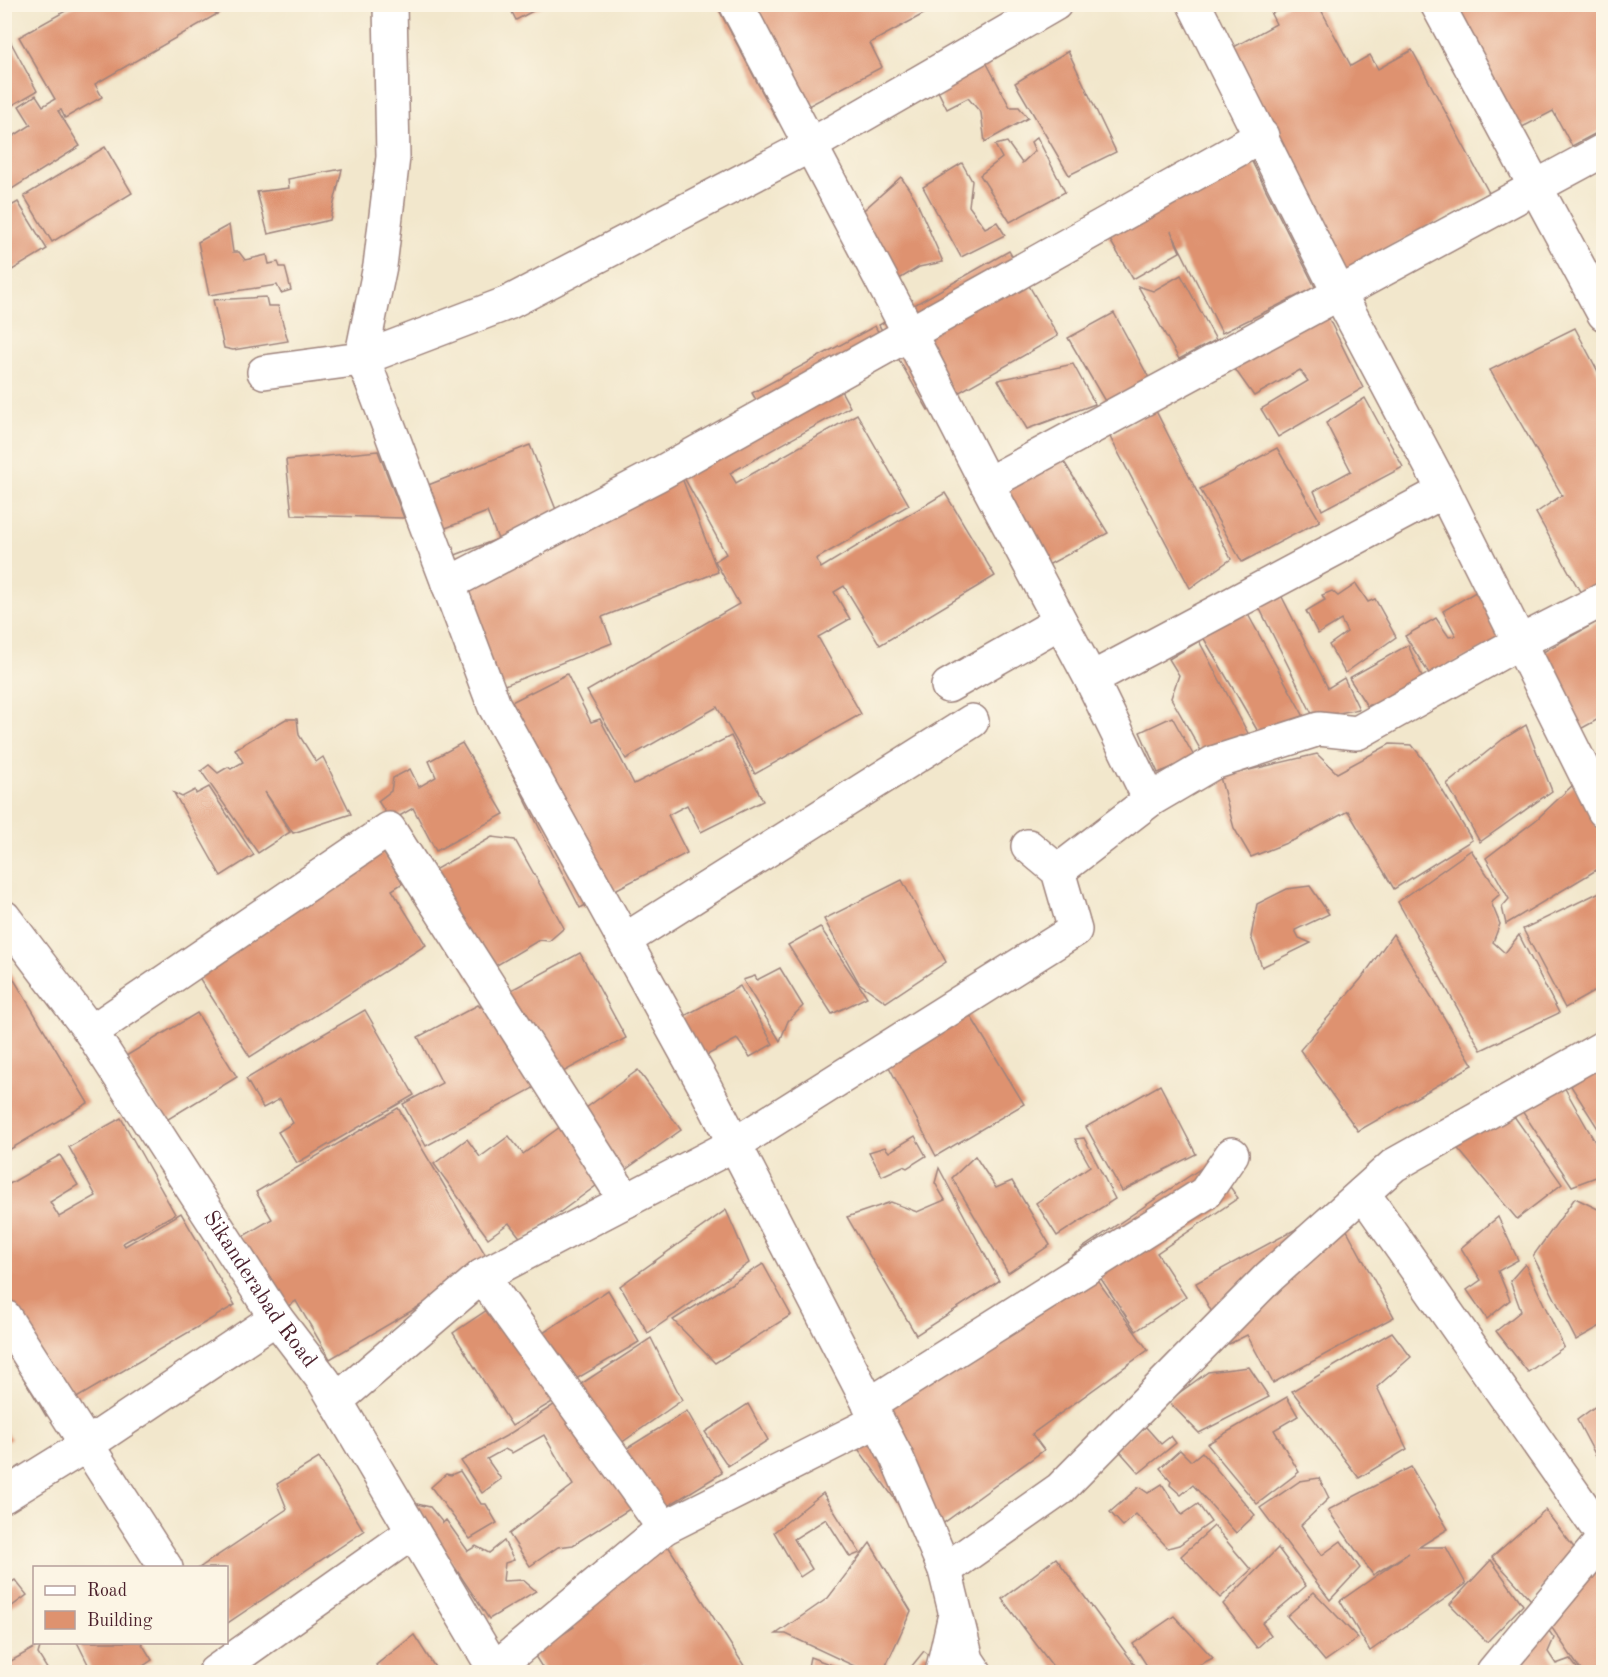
<svg xmlns="http://www.w3.org/2000/svg" width="1608" height="1677" viewBox="0 0 1608 1677" font-family="'Old Standard TT',serif">
<rect width="100%" height="100%" fill="#fcf5e5"/>
<filter id="ink" filterUnits="userSpaceOnUse"><feTurbulence type="fractalNoise" baseFrequency=".0167" numOctaves="2"/><feDisplacementMap in="SourceGraphic" scale="12" xChannelSelector="R" yChannelSelector="G"/><feConvolveMatrix kernelMatrix="1 2 1 2 8 2 1 2 1" color-interpolation-filters="sRGB"/></filter>
<filter id="wash" filterUnits="userSpaceOnUse"><feTurbulence type="fractalNoise" baseFrequency=".008" numOctaves="4" result="noise"/><feDisplacementMap in="SourceGraphic" scale="24" xChannelSelector="R" yChannelSelector="G"/><feGaussianBlur stdDeviation="1.35" result="paint"/><feColorMatrix in="noise" values="0 0 0 0 0 0 0 0 0 0 0 0 0 0 0 0 0 1.4 0 .05"/><feComposite in="paint" operator="in"/></filter>
<g filter="url(#wash)">
<rect width="100%" height="100%" fill="#f2e7cc"/>
<g id="blocks">
<g fill="#de926f">
<polygon points="508,4 546,4 516,20"/>
<polygon points="716,4 942,4 870,43 882,67 778,122"/>
<polygon points="1288,4 1318,4 1351,66 1370,55 1378,69 1412,50 1489,193 1322,285 1212,59 1276,24 1271,14"/>
<polygon points="1428,4 1604,4 1604,129 1572,146 1553,111 1509,134"/>
<polygon points="76,5 215,5 219,13 95,84 102,97 65,118 61,110 58,111 80,146 4,194 4,142 31,125 19,106 36,95 43,106 55,99 19,37"/>
<polygon points="8,37 37,91 4,110 4,39"/>
<polygon points="1068,51 1116,152 1069,175 1015,83"/>
<polygon points="985,60 1010,107 1019,107 1028,118 985,142 981,113 968,98 947,109 934,83"/>
<polygon points="1037,137 1065,192 1010,222 980,175 1002,158 995,145 1007,142 1022,163 1035,151 1031,142"/>
<polygon points="105,147 132,193 52,242 24,196"/>
<polygon points="1248,154 1315,287 1222,333 1171,231 1180,252 1133,279 1107,235"/>
<polygon points="962,163 972,181 969,206 985,228 997,222 1005,235 961,257 923,187"/>
<polygon points="342,169 330,220 268,234 257,192 289,188 288,179"/>
<polygon points="901,177 915,198 943,262 919,267 896,281 856,217"/>
<polygon points="18,202 47,249 4,275 4,210"/>
<polygon points="229,225 233,252 239,252 245,260 267,255 269,264 278,262 280,267 285,267 291,290 281,293 277,285 209,295 198,242"/>
<polygon points="1009,251 1058,336 928,410 879,325"/>
<polygon points="1181,275 1216,340 1179,359 1138,286 1153,291"/>
<polygon points="266,297 268,306 278,306 288,341 233,350 224,348 213,300"/>
<polygon points="1325,311 1363,388 1278,437 1261,409 1308,381 1300,370 1254,396 1232,365"/>
<polygon points="1114,313 1150,380 1106,403 1068,338"/>
<polygon points="875,326 887,349 834,378 850,407 730,473 736,483 857,414 909,505 816,559 821,568 945,493 995,576 880,645 844,586 834,592 850,619 818,637 861,714 755,774 717,707 626,759 587,691 739,604 715,561 726,554 675,461 763,412 752,393"/>
<polygon points="1575,328 1604,383 1604,584 1582,595 1536,513 1562,495 1490,370"/>
<polygon points="1073,364 1095,404 1027,429 998,380"/>
<polygon points="1365,398 1403,467 1322,510 1314,491 1351,471 1326,423"/>
<polygon points="1155,409 1231,559 1190,588 1110,437"/>
<polygon points="530,445 557,512 677,465 718,572 602,617 612,643 474,697 455,650 467,645 434,563 498,539 487,512 425,536 408,493"/>
<polygon points="1277,448 1320,521 1242,562 1200,489"/>
<polygon points="378,451 404,518 292,515 286,460"/>
<polygon points="1061,457 1108,533 1048,565 1003,491"/>
<polygon points="1356,584 1368,602 1375,599 1396,637 1345,673 1329,645 1347,632 1341,620 1318,634 1306,611 1325,600 1322,595 1332,591 1338,596"/>
<polygon points="1479,590 1506,639 1430,675 1405,636 1436,618 1449,637 1456,636 1443,611"/>
<polygon points="1279,591 1328,688 1344,678 1359,709 1314,718 1257,603"/>
<polygon points="1245,609 1307,722 1260,735 1199,630"/>
<polygon points="1604,618 1604,716 1566,737 1525,662"/>
<polygon points="1199,641 1251,739 1203,754 1171,698 1179,675 1169,659"/>
<polygon points="1408,645 1421,674 1425,688 1367,706 1349,678"/>
<polygon points="567,674 591,722 600,719 634,784 731,736 763,801 701,832 687,805 668,815 687,853 580,908 505,760 511,757 490,713"/>
<polygon points="1172,717 1195,758 1158,773 1140,732"/>
<polygon points="286,719 297,719 299,735 316,762 323,757 351,814 293,833 265,792 290,832 258,853 201,771 209,765 218,773 228,767 231,769 243,762 235,749"/>
<polygon points="1526,725 1552,791 1480,842 1447,784 1503,739"/>
<polygon points="462,743 504,814 436,851 413,808 391,821 378,801 391,791 393,778 410,769 419,787 436,777 429,761"/>
<polygon points="1390,744 1412,745 1426,763 1472,840 1394,889 1348,811 1294,840 1251,857 1234,828 1220,777 1317,754 1337,773"/>
<polygon points="1574,784 1604,839 1604,868 1598,869 1506,924 1502,907 1509,899 1486,858 1536,820"/>
<polygon points="209,787 254,855 221,876 174,793 182,797 195,790 196,794"/>
<polygon points="370,832 403,883 392,890 426,945 250,1057 182,951"/>
<polygon points="492,837 515,840 564,928 549,941 539,940 470,981 422,877"/>
<polygon points="1471,850 1500,894 1491,902 1500,924 1493,942 1505,953 1519,935 1559,1013 1481,1050 1398,902"/>
<polygon points="902,880 946,962 886,1002 859,983 824,919"/>
<polygon points="1310,886 1329,914 1295,930 1299,938 1311,943 1262,967 1251,937 1257,904 1287,889"/>
<polygon points="1604,890 1604,986 1565,1008 1523,929"/>
<polygon points="820,927 867,997 832,1014 788,945"/>
<polygon points="1393,934 1473,1065 1358,1131 1300,1050 1361,979"/>
<polygon points="580,953 626,1038 426,1146 403,1104 442,1083 418,1037 478,1005 480,1007"/>
<polygon points="4,963 88,1103 4,1153"/>
<polygon points="780,968 803,1006 788,1021 780,1041 743,980 755,976 757,980"/>
<polygon points="740,986 773,1044 750,1057 737,1039 696,1061 675,1021"/>
<polygon points="365,1010 414,1095 297,1163 278,1132 293,1123 280,1099 263,1108 246,1079"/>
<polygon points="967,1010 1024,1104 936,1156 887,1063"/>
<polygon points="197,1013 237,1077 165,1121 126,1056"/>
<polygon points="1604,1064 1604,1138 1571,1086"/>
<polygon points="638,1070 681,1130 618,1175 615,1172 522,1240 509,1223 488,1238 434,1164 467,1139 480,1157 509,1136 523,1154"/>
<polygon points="1160,1085 1196,1154 1122,1191 1086,1127"/>
<polygon points="1563,1085 1604,1158 1604,1174 1572,1186 1520,1108"/>
<polygon points="398,1108 491,1264 330,1359 296,1301 282,1310 240,1238 272,1219 256,1192"/>
<polygon points="1509,1109 1562,1184 1517,1219 1454,1144"/>
<polygon points="121,1118 175,1214 123,1243 125,1246 181,1213 235,1305 46,1416 4,1345 4,1187 60,1155 78,1185 50,1202 59,1217 96,1196 69,1147"/>
<polygon points="915,1136 926,1156 907,1168 903,1166 882,1176 869,1152 885,1147 889,1152"/>
<polygon points="1084,1138 1115,1199 1057,1236 1036,1203 1090,1166 1075,1139"/>
<polygon points="975,1156 996,1188 1012,1181 1050,1245 1008,1273 952,1178"/>
<polygon points="1212,1161 1238,1198 1157,1253 1186,1297 1136,1331 1081,1249"/>
<polygon points="939,1168 999,1281 916,1335 847,1217 891,1202 917,1212 945,1200 935,1183"/>
<polygon points="1575,1198 1604,1212 1604,1324 1576,1340 1533,1256"/>
<polygon points="1335,1208 1394,1317 1273,1383 1247,1335 1229,1344 1196,1283"/>
<polygon points="726,1210 749,1263 648,1333 620,1286"/>
<polygon points="1498,1217 1518,1260 1498,1271 1510,1300 1487,1319 1467,1290 1481,1280 1461,1248"/>
<polygon points="1077,1252 1148,1350 1032,1434 1044,1450 923,1538 840,1424"/>
<polygon points="763,1264 791,1315 715,1363 673,1320"/>
<polygon points="1525,1264 1564,1347 1528,1372 1496,1331 1521,1311 1510,1281"/>
<polygon points="608,1290 639,1342 571,1382 540,1335"/>
<polygon points="499,1302 559,1398 512,1426 453,1333"/>
<polygon points="1392,1332 1411,1357 1377,1387 1407,1449 1359,1478 1292,1391"/>
<polygon points="651,1338 682,1400 621,1443 578,1386"/>
<polygon points="1249,1367 1269,1397 1199,1433 1168,1401 1208,1372"/>
<polygon points="1287,1397 1298,1416 1274,1430 1299,1472 1257,1504 1207,1444"/>
<polygon points="563,1399 639,1503 573,1545 558,1547 530,1566 509,1534 573,1485 544,1435 512,1453 505,1449 487,1459 501,1479 482,1493 461,1461 506,1436"/>
<polygon points="1604,1400 1604,1471 1577,1420"/>
<polygon points="748,1404 768,1440 728,1466 705,1432"/>
<polygon points="687,1411 722,1473 663,1509 621,1452"/>
<polygon points="1144,1425 1161,1444 1171,1436 1176,1443 1139,1473 1116,1447"/>
<polygon points="4,1428 11,1439 4,1443"/>
<polygon points="1180,1450 1191,1461 1202,1452 1255,1515 1236,1533 1193,1485 1181,1495 1170,1485 1171,1481 1160,1468"/>
<polygon points="319,1458 364,1531 226,1624 226,1568 199,1568 287,1509 277,1484"/>
<polygon points="1411,1467 1448,1529 1419,1547 1446,1547 1466,1584 1370,1651 1340,1601 1409,1553 1373,1575 1328,1510"/>
<polygon points="460,1471 481,1504 486,1504 497,1523 470,1539 431,1487 446,1474 451,1475"/>
<polygon points="1319,1478 1329,1498 1301,1525 1322,1555 1341,1541 1360,1568 1330,1600 1260,1508 1300,1481"/>
<polygon points="1162,1484 1182,1515 1198,1504 1211,1522 1179,1545 1168,1548 1136,1514 1123,1526 1110,1512 1139,1487 1148,1493"/>
<polygon points="823,1493 860,1553 850,1557 826,1519 794,1539 812,1569 800,1577 774,1532"/>
<polygon points="417,1504 430,1507 443,1523 446,1520 468,1551 476,1546 489,1553 504,1541 514,1560 505,1563 503,1581 523,1580 536,1591 489,1619 415,1507"/>
<polygon points="1545,1510 1579,1554 1531,1600 1492,1557"/>
<polygon points="1214,1526 1251,1570 1220,1598 1181,1556"/>
<polygon points="665,1541 748,1672 651,1672 645,1664 631,1672 545,1672 533,1653 574,1627 561,1607"/>
<polygon points="870,1543 911,1611 883,1672 867,1672 786,1634 776,1634 828,1598"/>
<polygon points="1278,1548 1306,1586 1262,1623 1271,1635 1257,1648 1223,1604"/>
<polygon points="1056,1558 1140,1672 1057,1672 1002,1599"/>
<polygon points="1491,1560 1523,1605 1487,1642 1450,1604"/>
<polygon points="1598,1563 1604,1570 1604,1672 1582,1672 1541,1612"/>
<polygon points="15,1580 27,1595 4,1612 4,1587"/>
<polygon points="1314,1592 1358,1638 1325,1661 1287,1616"/>
<polygon points="1174,1616 1213,1658 1185,1672 1151,1672 1133,1644"/>
<polygon points="1547,1628 1554,1638 1548,1652 1556,1664 1570,1659 1580,1672 1525,1672 1496,1648"/>
<polygon points="414,1635 438,1672 381,1672 376,1665"/>
<polygon points="77,1642 141,1642 152,1660 134,1672 92,1672"/>
<polygon points="41,1644 38,1654 49,1672 4,1672 4,1665"/>
<polygon points="924,1651 952,1672 907,1672"/>
<polygon points="810,1657 851,1672 807,1672"/>
</g>
</g>
</g>
<g filter="url(#ink)">
<use href="#blocks" fill-opacity="0" stroke="#9e837c" stroke-width="1.5"/>
<g fill="none" stroke-linecap="round" stroke-linejoin="round">
<defs>
<g id="minor">
<polyline points="390,4 393,157 380,266 361,359 369,374 494,705 703,1083 897,1458 945,1570 967,1660 975,1672"/>
<polyline points="736,4 910,334 987,484 1091,679 1150,800"/>
<polyline points="1194,4 1339,293 1444,491 1604,811"/>
<polyline points="1437,4 1604,314"/>
<polyline points="264,372 361,359 508,303 811,145 1055,4"/>
<polyline points="987,484 1604,150"/>
<polyline points="448,584 657,475 1262,136"/>
<polyline points="1091,679 1444,491"/>
<polyline points="948,686 1060,622"/>
<polyline points="1058,871 1150,800 1213,763 1319,729 1357,733 1518,643 1604,599"/>
<path id="s1" d="M4 917 91 1032 276 1318 324 1381 496 1672"/>
<polyline points="625,940 972,721"/>
<polyline points="91,1032 389,829 626,1201"/>
<polyline points="1363,1193 1604,1537"/>
<polyline points="482,1276 664,1528"/>
<polyline points="4,1316 166,1568"/>
<polyline points="336,1401 482,1276 735,1144 1075,930 1058,871 1028,846"/>
<polyline points="869,1405 1205,1193 1232,1154"/>
<polyline points="4,1496 88,1444 276,1318"/>
<polyline points="945,1570 1060,1489 1269,1277 1394,1165 1604,1047"/>
<polyline points="494,1669 664,1528 877,1421"/>
<polyline points="215,1672 413,1532"/>
<polyline points="942,1672 954,1619"/>
<polyline points="1493,1672 1604,1538"/>
</g>
</defs>
<use href="#minor" stroke="#9e837c" stroke-width="36"/>
<use href="#minor" stroke="#fff" stroke-width="33"/>
</g>
</g>
<g text-anchor="middle" dominant-baseline="central" stroke-width="4.5" stroke-linejoin="round" paint-order="stroke">
<g font-size="22" fill="#4a1f2b" stroke="#fcf5e5">
<text stroke="none"><textPath href="#s1" startOffset="452">Sikanderabad Road</textPath></text>
</g>
</g>
<rect width="1608" height="1677" fill="none" stroke="#fcf5e5" stroke-width="24"/>
<rect x="33" y="1566" width="195" height="78" fill="#fcf5e5" stroke="#b59f9b" stroke-width="1.5"/>
<rect x="45" y="1586" width="30" height="9" fill="#ffffff" stroke="#b59f9b" stroke-width="1.5"/>
<text x="87" y="1596" font-size="18" fill="#4a1f2b">Road</text>
<rect x="45" y="1611" width="30" height="18" fill="#de926f" stroke="#b59f9b" stroke-width="1.5"/>
<text x="87" y="1626" font-size="18" fill="#4a1f2b">Building</text>
</svg>
